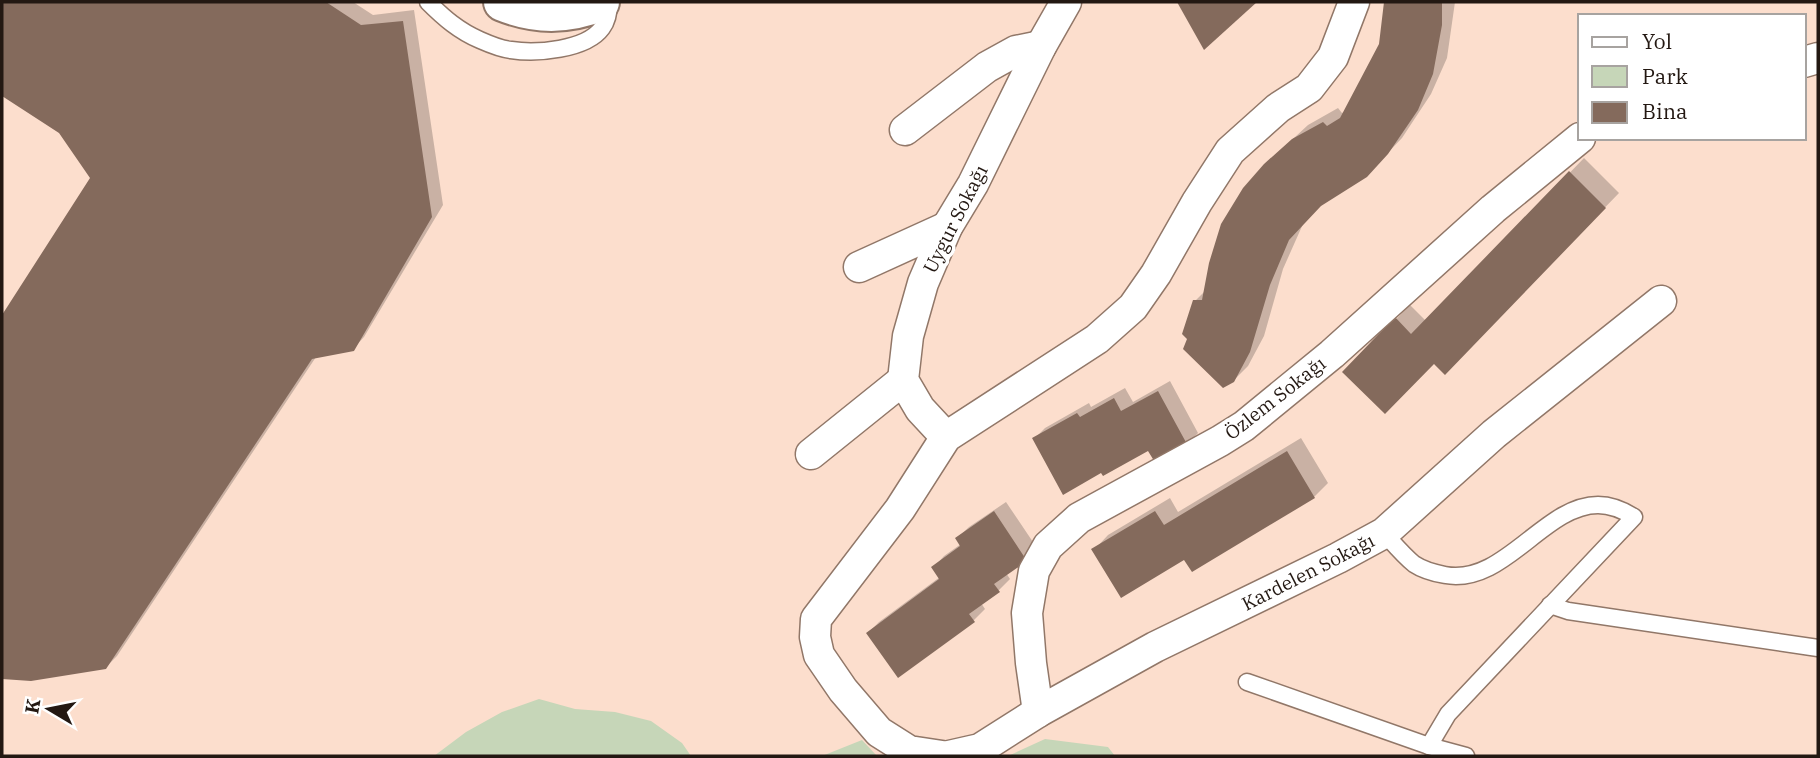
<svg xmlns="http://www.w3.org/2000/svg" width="1820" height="758" viewBox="0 0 1820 758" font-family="'IBM Plex Serif',serif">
<rect width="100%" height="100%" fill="#fcdecd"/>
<g fill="#c6d6b8">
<polygon points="539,699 575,709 615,712 651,721 682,743 691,756 434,756 466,732 502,712"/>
<polygon points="1045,739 1108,747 1115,756 1008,756"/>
<polygon points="862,740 877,756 822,756"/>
</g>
<g fill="#0003">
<polygon points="2,2 353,2 373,15 414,10 443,205 364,337 353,349 316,357 117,656 105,668 31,679 2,678 2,318 92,178 60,132 2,94"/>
<polygon points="1386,2 1455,2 1447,58 1431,94 1402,138 1381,160 1323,202 1303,224 1283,269 1264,336 1248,366 1233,381 1189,339 1195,301 1206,290 1281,150 1308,125 1338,108 1342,113 1346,111 1380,45"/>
<polygon points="1584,158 1619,193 1445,373 1434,362 1345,372 1410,305 1426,321"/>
<polygon points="1170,381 1198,433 1187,444 1149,448 1034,439 1045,428 1089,403 1091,407 1125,388 1133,402"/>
<polygon points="1301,438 1328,483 1314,497 1185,557 1094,550 1108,535 1170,498 1178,512"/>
<polygon points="1006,502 1037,548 1006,573 1010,579 999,590 981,603 985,609 974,620 868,633 879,622 940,577 933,568 944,556 961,544 957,538 969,527"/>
</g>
<g fill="#846a5c">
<polygon points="2,2 326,2 361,25 403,21 432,217 354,351 312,359 106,669 31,681 2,679 2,315 90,178 59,133 2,96"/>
<polygon points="1177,2 1257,2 1204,50"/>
<polygon points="1384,2 1442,2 1442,25 1433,74 1418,110 1388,154 1367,177 1321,206 1289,240 1270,285 1250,352 1234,382 1223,388 1183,349 1187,339 1182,334 1193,300 1202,300 1209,263 1221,224 1243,188 1264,164 1292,139 1323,122 1327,126 1340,118 1379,44"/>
<polygon points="1569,171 1606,208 1445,375 1434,364 1385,414 1342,372 1395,317 1411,334"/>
<polygon points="1158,391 1188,446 1156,464 1148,451 1103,476 1101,473 1063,495 1032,438 1077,413 1080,417 1114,398 1121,411"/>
<polygon points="1287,451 1315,498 1192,572 1184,560 1121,598 1091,549 1155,511 1164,525"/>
<polygon points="994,511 1027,561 994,584 1000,592 969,614 975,622 898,678 866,633 939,579 931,567 960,546 955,538"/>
</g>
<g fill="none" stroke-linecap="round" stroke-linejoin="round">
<defs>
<g id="service">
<path d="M428 2C444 18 459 31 480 40 489 44 501 49 511 50 536 54 586 50 602 28 608 20 609 11 609 2"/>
<path d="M1384 533C1394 544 1403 555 1414 564 1423 570 1434 573 1445 575 1504 586 1544 505 1598 505 1612 505 1623 510 1634 517L1448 714 1429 746"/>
<polyline points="1550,605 1568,611 1818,648"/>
<polyline points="1247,682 1429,746 1466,756"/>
</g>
<g id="minor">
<polyline points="1804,62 1818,58"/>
<polyline points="905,130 987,67 1016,51 1041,46"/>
<polyline points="859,267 947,227"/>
<polyline points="946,437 920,409 903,380 908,336 923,283 947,227 973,184 1041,46 1066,2"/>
<polyline points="811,454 903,380"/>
<polyline points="1038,712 1031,663 1027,613 1034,571 1048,546 1079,518 1220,441 1244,426 1332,354 1493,209 1580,138"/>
<polyline points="942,756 909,751 879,732 843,690 819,655 815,637 816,619 900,509 946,437 1097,339 1133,307 1156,274 1197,202 1230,151 1278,108 1309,88 1333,57 1354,2"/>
<polyline points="949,756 980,749 1038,712 1155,647 1338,558 1384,533 1494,434 1661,301"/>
</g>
<path id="secondary" d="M503 2C535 15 568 15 600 2"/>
</defs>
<use href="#service" stroke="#917768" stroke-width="19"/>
<use href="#minor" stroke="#917768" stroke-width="33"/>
<use href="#secondary" stroke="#917768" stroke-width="42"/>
<use href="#service" stroke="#fff" stroke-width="16"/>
<use href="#minor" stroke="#fff" stroke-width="30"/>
<use href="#secondary" stroke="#fff" stroke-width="38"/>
</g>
<g text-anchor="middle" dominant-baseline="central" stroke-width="7" stroke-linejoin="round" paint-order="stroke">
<g font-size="19" fill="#231812" stroke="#fff">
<text transform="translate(955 219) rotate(-63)">Uygur Sokağı</text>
<text transform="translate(1275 398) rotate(-38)">Özlem Sokağı</text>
<text transform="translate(1308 572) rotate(-27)">Kardelen Sokağı</text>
</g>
</g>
<rect width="1820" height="758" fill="none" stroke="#231812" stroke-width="7"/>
<rect x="1578" y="14" width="228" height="126" fill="#ffffff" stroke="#a7a3a0" stroke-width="2"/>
<rect x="1592" y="37" width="35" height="10" fill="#ffffff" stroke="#a7a3a0" stroke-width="2"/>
<text x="1642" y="49" font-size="21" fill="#231812">Yol</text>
<rect x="1592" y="66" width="35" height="21" fill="#c6d6b8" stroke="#a7a3a0" stroke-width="2"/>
<text x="1642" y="84" font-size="21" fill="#231812">Park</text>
<rect x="1592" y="102" width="35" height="21" fill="#846a5c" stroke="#a7a3a0" stroke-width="2"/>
<text x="1642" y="119" font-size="21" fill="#231812">Bina</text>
<g transform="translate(49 709) rotate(280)" stroke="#ffffff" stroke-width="5" paint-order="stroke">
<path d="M0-5L12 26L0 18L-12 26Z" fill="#231812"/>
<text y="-10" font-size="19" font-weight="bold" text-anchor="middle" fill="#231812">K</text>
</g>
</svg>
